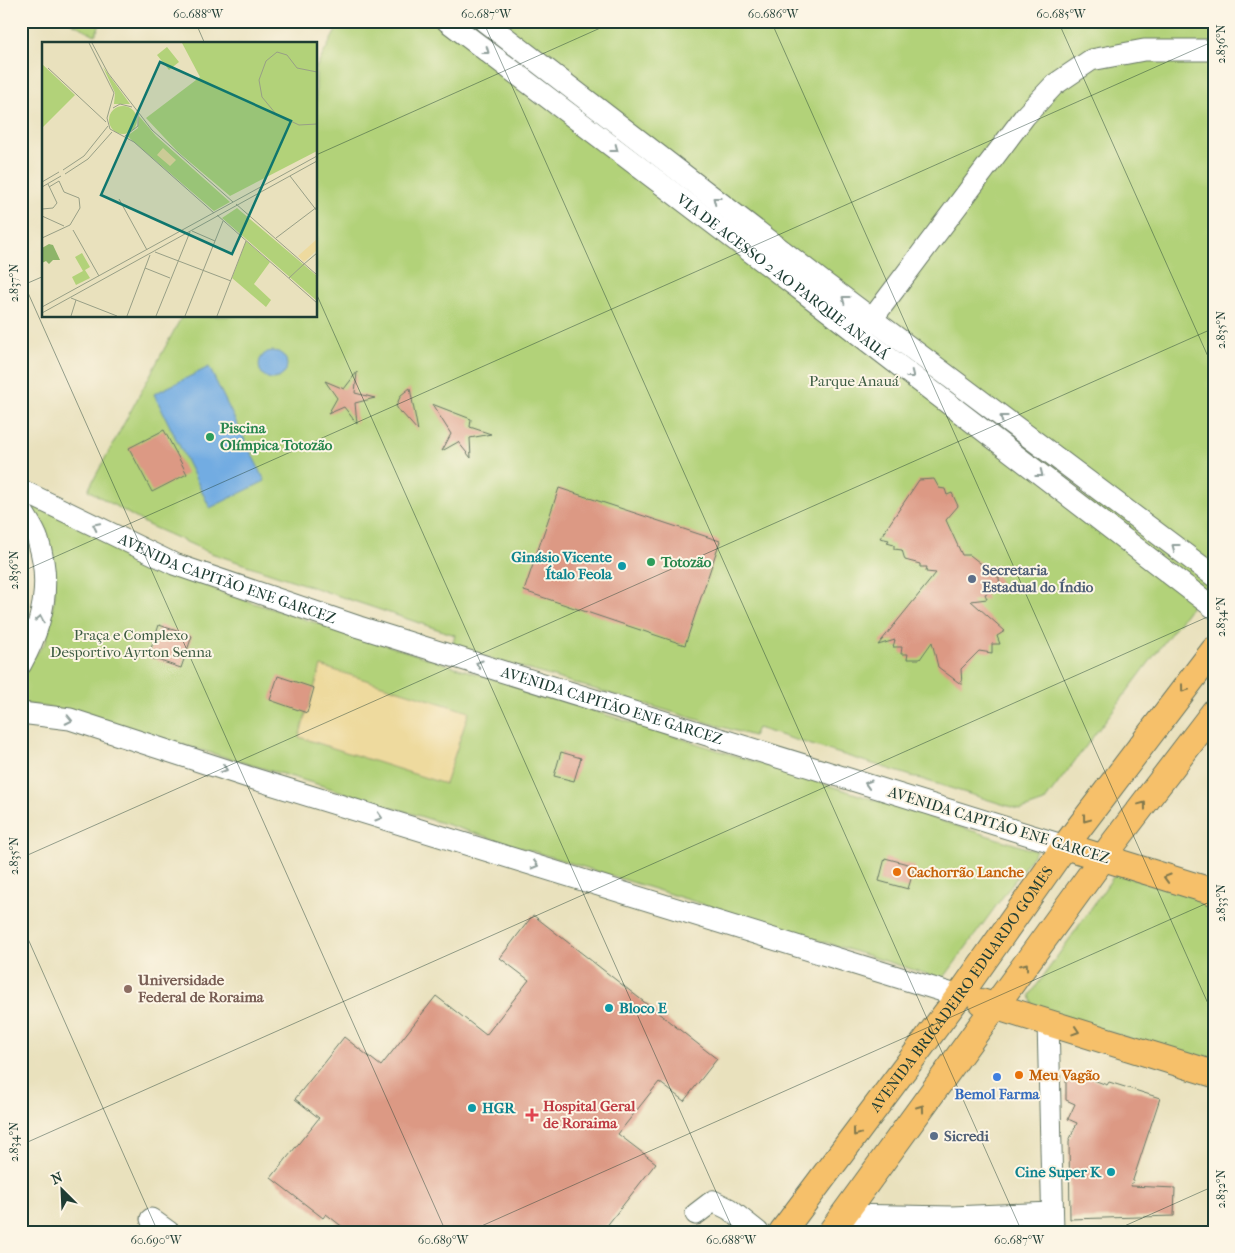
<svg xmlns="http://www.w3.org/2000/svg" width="1235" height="1253" viewBox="0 0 1235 1253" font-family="'IM FELL French Canon',serif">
<rect width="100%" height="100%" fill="#fcf5e5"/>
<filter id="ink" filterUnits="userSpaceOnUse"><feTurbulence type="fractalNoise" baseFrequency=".02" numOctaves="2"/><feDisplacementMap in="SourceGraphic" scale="10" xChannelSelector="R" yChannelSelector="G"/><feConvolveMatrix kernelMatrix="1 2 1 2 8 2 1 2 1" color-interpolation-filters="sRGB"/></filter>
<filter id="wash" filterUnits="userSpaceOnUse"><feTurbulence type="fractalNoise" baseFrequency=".0096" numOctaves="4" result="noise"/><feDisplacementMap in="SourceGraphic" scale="20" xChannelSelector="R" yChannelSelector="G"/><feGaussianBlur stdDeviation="1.12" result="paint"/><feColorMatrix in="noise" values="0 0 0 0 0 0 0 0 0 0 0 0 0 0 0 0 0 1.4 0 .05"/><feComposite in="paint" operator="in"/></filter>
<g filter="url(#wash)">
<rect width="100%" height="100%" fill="#e9e1bd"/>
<g fill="#b2d279" stroke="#688856">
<polygon points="68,21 102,21 95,35"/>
<polygon points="341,21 1214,21 1214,576 1044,802 1021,810 757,728 753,736 452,647 455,635 211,553 148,525 88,490 182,316 316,316 316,68"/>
<polygon points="22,497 127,550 225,594 1036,851 943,979 320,785 64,710 21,703 21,672 46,642 55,595 52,550"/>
<path d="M21 556C27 572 27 596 21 612Z"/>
<polygon points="1116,873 1214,903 1214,1065 1033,1008 1030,995"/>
</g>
<polygon fill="#eeda9e" stroke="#868c69" points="321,666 469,712 445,784 299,737"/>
<g fill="#72ace2" stroke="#48748b">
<circle cx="273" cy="365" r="14"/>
<polygon points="209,367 265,481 210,508 154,394"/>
</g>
<g id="blocks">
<g fill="#dc9984">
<polygon points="357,372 355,393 375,398 355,403 357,424 344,407 328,414 337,398 325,381 344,389"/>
<polygon points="410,388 418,431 402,413 401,414 396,406 401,395"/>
<polygon points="432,404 471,419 470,427 491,434 470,438 471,458 458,442 442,451 451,434"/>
<polygon points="164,430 187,474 152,492 129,448"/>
<polygon points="934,479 939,488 945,489 947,495 952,493 958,506 946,520 962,555 970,555 999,578 1000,586 985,594 987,599 971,601 1005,631 997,636 1000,644 992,644 992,653 979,651 961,669 962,685 938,667 932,642 920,659 907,659 908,654 901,654 902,647 893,647 895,640 878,645 936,573 926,572 927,567 920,567 920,564 905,560 902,550 894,549 894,545 887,543 889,540 880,538 919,480"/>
<polygon points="559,488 720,541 685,645 524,591"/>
<polygon points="159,625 192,636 181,668 148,657"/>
<polygon points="278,676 314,688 307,713 270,700"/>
<polygon points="561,752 581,758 574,781 554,776"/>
<polygon points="885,858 915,866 908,889 879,881"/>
<polygon points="533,915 717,1059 684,1101 659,1082 618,1134 656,1163 602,1232 349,1232 326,1214 323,1218 271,1178 319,1118 295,1099 344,1037 381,1066 436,996 486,1035 529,980 500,958"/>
<polygon points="1075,1073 1107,1085 1109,1082 1160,1098 1131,1186 1175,1188 1174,1216 1070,1219 1069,1141 1077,1123 1068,1119 1075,1104 1066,1100 1066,1080"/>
</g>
</g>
</g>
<g filter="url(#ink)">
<use href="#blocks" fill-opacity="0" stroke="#667664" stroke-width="1"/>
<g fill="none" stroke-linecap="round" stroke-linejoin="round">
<defs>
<g id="minor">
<path id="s1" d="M447 21 814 300 1214 608"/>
<polyline points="484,21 827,285 1214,576"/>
<polyline points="863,331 1025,116 1054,85 1091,60 1144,50 1214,50"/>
<path id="s2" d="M21 490 174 564 359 627 1065 846"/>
<path d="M21 509C27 519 35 530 38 540 52 583 43 625 21 664"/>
<polyline points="21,713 70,719 248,777 959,996"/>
<polyline points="1048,1021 1053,1232"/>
<polyline points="696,1214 713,1201 729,1209 758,1232"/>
<polyline points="843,1215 952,1217 1052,1213"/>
<polyline points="151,1219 169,1232"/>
</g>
<g id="major">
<polyline points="1065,846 1214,892"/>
<polyline points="981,1002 1214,1074"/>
<path id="s3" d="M782 1232 959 996 1065 846 1214 650"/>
<polyline points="831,1232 1113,844 1214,712"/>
</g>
</defs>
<use href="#minor" stroke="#667664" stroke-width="23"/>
<use href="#major" stroke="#667664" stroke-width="28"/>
<use href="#minor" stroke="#fff" stroke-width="21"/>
<use href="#major" stroke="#f6c06b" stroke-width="26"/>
</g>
<defs><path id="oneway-chevron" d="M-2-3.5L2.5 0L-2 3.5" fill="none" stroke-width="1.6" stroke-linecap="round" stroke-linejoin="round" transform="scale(1.25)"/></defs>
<g stroke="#8f9e9a">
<use href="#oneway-chevron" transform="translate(486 51) rotate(37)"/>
<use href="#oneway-chevron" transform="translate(615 149) rotate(37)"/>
<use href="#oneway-chevron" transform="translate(716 200) rotate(-142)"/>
<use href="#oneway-chevron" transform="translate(845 299) rotate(-143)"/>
<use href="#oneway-chevron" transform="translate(911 375) rotate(38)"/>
<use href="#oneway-chevron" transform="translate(1003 418) rotate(-143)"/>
<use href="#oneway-chevron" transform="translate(1040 474) rotate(38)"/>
<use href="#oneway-chevron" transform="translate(96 526) rotate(-154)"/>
<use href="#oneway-chevron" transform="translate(1175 547) rotate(-143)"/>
<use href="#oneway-chevron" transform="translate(40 619) rotate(-79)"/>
<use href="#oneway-chevron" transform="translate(479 664) rotate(-163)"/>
<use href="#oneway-chevron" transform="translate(69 720) rotate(12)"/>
<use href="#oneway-chevron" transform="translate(224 769) rotate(18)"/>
<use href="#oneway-chevron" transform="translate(868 784) rotate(-163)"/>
<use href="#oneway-chevron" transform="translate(379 817) rotate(17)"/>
<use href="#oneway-chevron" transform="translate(535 865) rotate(17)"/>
</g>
<g stroke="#80784d">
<use href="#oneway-chevron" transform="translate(1184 689) rotate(127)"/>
<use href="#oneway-chevron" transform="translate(1143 805) rotate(-53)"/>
<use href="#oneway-chevron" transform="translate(1086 819) rotate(127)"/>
<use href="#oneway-chevron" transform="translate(1167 878) rotate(-163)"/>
<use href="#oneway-chevron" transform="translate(1025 966) rotate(-54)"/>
<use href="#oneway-chevron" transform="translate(1076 1031) rotate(18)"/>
<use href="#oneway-chevron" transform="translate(921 1108) rotate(-54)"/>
<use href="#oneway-chevron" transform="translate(856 1133) rotate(127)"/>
</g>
</g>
<path fill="none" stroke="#1f3d34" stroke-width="1" stroke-opacity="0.45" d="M195 21 205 44M483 21 1022 1232M771 21 1214 1017M1058 21 1214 370M316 155 616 21M21 277 446 1232M21 286 44 276M316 293 734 1232M21 572 1214 41M21 858 1214 328M21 923 158 1232M21 1145 1214 614M468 1232 1214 900M1111 1232 1214 1186"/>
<g fill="#2e9e5b" stroke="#fcf5e5" stroke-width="2">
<circle cx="210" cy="437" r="5"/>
<circle cx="651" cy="562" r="5"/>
</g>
<g fill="#0f9aa8" stroke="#fcf5e5" stroke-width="2">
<circle cx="622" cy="566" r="5"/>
<circle cx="609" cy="1008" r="5"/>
<circle cx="472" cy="1108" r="5"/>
<circle cx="1111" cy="1172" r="5"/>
</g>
<g fill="#5c6f8a" stroke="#fcf5e5" stroke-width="2">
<circle cx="972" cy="579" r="5"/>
<circle cx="934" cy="1136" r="5"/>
</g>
<g fill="#e8710a" stroke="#fcf5e5" stroke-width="2">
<circle cx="897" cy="872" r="5"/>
<circle cx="1019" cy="1075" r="5"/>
</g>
<circle fill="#8d6e63" stroke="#fcf5e5" stroke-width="2" cx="128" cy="989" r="5"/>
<circle fill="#3f7fe0" stroke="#fcf5e5" stroke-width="2" cx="997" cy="1077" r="5"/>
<path fill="#e0444e" stroke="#fcf5e5" stroke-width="2" d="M529.5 1107.5h5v5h5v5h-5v5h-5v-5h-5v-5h5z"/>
<g text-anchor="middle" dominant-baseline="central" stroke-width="4" stroke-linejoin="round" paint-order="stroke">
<g font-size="15" fill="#1f3d34" stroke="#fcf5e5">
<text stroke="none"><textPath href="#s1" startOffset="422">VIA DE ACESSO 2 AO PARQUE ANAUÁ</textPath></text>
<text stroke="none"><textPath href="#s2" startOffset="225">AVENIDA CAPITÃO ENE GARCEZ</textPath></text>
<text stroke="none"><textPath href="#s2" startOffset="630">AVENIDA CAPITÃO ENE GARCEZ</textPath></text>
<text transform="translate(999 825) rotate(17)">AVENIDA CAPITÃO ENE GARCEZ</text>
<text stroke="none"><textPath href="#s3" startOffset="302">AVENIDA BRIGADEIRO EDUARDO GOMES</textPath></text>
</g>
<g font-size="15" fill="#3c5b42" stroke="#fcf5e5">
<text x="854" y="381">Parque Anauá</text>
<text x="131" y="635">Praça e Complexo<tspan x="131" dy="17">Desportivo Ayrton Senna</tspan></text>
</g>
<g font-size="15" font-weight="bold" fill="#27864d" stroke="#fcf5e5" text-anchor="start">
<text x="220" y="428">Piscina<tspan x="220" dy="17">Olímpica Totozão</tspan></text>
<text x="661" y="562">Totozão</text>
</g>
<g font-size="15" font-weight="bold" fill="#0d838f" stroke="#fcf5e5" text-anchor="end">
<text x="612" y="557">Ginásio Vicente<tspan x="612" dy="17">Ítalo Feola</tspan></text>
<text x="619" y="1008" text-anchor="start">Bloco E</text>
<text x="482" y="1108" text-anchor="start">HGR</text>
<text x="1101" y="1172">Cine Super K</text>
</g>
<g font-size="15" font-weight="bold" fill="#4e5e75" stroke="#fcf5e5" text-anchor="start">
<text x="982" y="570">Secretaria<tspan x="982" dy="17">Estadual do Índio</tspan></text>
<text x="944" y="1136">Sicredi</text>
</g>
<g font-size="15" font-weight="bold" fill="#c56008" stroke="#fcf5e5" text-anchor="start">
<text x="907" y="872">Cachorrão Lanche</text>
<text x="1029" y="1075">Meu Vagão</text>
</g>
<g font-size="15" font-weight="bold" fill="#785e54" stroke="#fcf5e5" text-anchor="start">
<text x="138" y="980">Universidade<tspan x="138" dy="17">Federal de Roraima</tspan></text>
</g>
<g font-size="15" font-weight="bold" fill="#366cbe" stroke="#fcf5e5">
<text x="997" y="1094">Bemol Farma</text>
</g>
<g font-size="15" font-weight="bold" fill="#be3a42" stroke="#fcf5e5" text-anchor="start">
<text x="543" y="1106">Hospital Geral<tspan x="543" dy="17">de Roraima</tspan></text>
</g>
</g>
<g transform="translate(42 42)">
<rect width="275" height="275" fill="#e9e1bd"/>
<path d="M140 1H275V109L188 154 136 110 104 76 158 35ZM125 5 137 20 127 28 115 13ZM0 22 33 53 0 86ZM61 25 88 62H72L73 51ZM67 78a14 14 0 1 1 28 0a14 14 0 1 1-28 0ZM97 74 114 94 188 160 172 169 85 94 96 86ZM195 166 275 234V259L180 176ZM204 199 228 220 212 242 229 258 224 265 190 236ZM40 211 48 225 43 228 48 236 34 243 30 235 41 229 33 215Z" fill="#b2d279"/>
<path d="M7 202 11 203 18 218H11L7 222 4 219 0 221V206Z" fill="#8db469"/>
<path d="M121 106 134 118 128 124 115 113ZM275 197V208L262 220 256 214Z" fill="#eeda9e"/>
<path fill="none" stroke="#989f86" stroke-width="1" d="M47 1 72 51 65 76 68 87 92 100 172 171M50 1 66 31 110 88 191 160M6 26 64 80M275 30 255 26 245 13 235 10 224 19 217 38 220 55 234 72 257 83 275 82M71 66 78 62 90 65M83 94 96 84V72M21 128 42 114 66 84M23 132 46 117 70 90M248 134 275 169M0 140 17 130M0 145 19 134M77 157 105 208M194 162 275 233M0 167 11 166 15 161 6 142M175 173 275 261M0 174 22 184M31 188 57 234M150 189 173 199M0 196 28 183 38 166 37 156 22 150 17 139 7 145M234 196 275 165M113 210 189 239M262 222 275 211M103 226 128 236M247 236 262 222M29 256 75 274M0 265 275 114M0 271 275 119M29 274 34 258M85 274 108 213M114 274 148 190M143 274 181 179M175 274 204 199"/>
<path fill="#0f766e" fill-opacity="0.15" stroke="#0f766e" stroke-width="2.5" d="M118 20 249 79 190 212 59 153Z"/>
<rect width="275" height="275" fill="none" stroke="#1f3d34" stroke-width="2.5"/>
</g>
<rect width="1235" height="1253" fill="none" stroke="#fcf5e5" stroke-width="55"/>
<g transform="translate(62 1190) rotate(336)" stroke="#fcf5e5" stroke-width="4" paint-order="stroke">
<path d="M0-4L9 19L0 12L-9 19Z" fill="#1f3d34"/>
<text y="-8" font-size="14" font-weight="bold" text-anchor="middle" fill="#1f3d34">N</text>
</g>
<rect x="28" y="28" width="1180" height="1198" fill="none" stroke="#1f3d34" stroke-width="2"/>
<g font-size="12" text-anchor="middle" fill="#1f3d34">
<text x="198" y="18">60.688°W</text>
<text x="486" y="18">60.687°W</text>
<text x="773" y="18">60.686°W</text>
<text x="1061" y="18">60.685°W</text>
<text transform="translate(1221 44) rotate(-90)" y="4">2.836°N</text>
<text transform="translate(14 283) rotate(-90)" y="4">2.837°N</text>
<text transform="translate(1221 330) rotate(-90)" y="4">2.835°N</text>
<text transform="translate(14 570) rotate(-90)" y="4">2.836°N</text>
<text transform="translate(1221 617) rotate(-90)" y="4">2.834°N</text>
<text transform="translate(14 856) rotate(-90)" y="4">2.835°N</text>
<text transform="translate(1221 903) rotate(-90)" y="4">2.833°N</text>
<text transform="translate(14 1142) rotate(-90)" y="4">2.834°N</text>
<text transform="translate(1221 1189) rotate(-90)" y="4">2.832°N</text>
<text x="156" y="1244">60.690°W</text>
<text x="443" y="1244">60.689°W</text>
<text x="731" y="1244">60.688°W</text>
<text x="1019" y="1244">60.687°W</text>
</g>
</svg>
